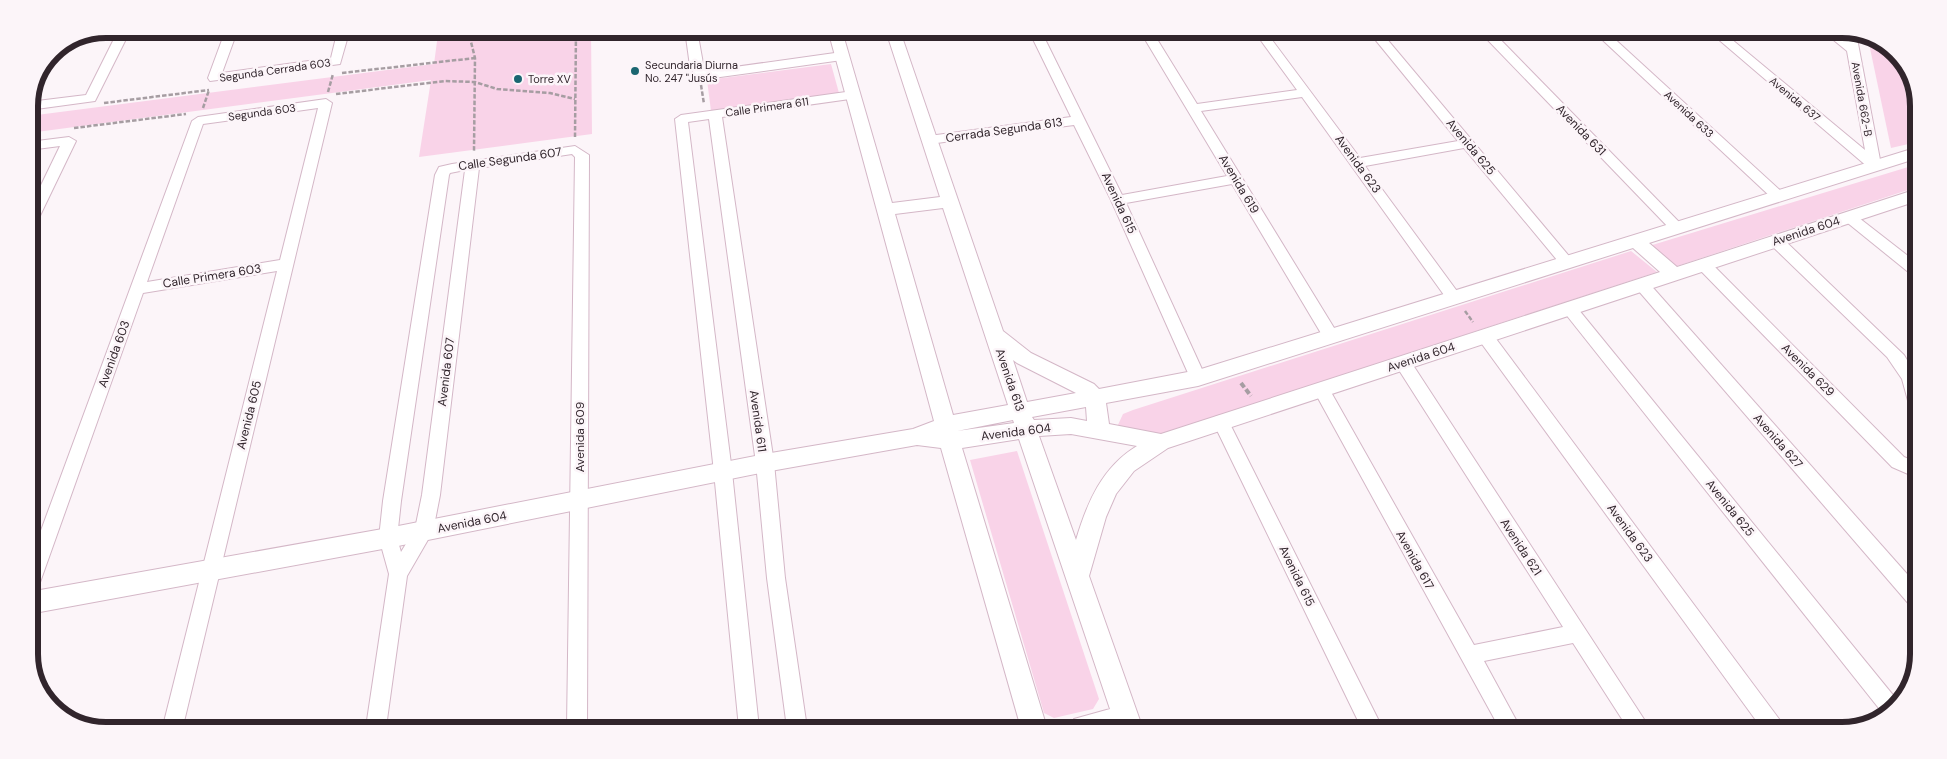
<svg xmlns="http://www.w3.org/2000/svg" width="1947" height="759" viewBox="0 0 1947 759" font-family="'DM Sans',sans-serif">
<rect width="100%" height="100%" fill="#fcf5f9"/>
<g fill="#f9d3e8">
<polygon points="477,30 591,30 592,134 419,157 431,80 29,133 29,116 434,64 438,34"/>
<polygon points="1867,34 1897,55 1917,142 1891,148"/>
<polygon points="831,64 839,93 711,111 707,80"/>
<polygon points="1918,164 1917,187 1674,267 1649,246"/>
<polygon points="1631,251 1657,272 1155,436 1117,427 1123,414 1133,410"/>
<polygon points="1017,451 1099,699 1093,709 1054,718 1044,713 970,460"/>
</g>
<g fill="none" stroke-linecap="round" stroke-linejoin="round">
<defs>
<g id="minor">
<polygon points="119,29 131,29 95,101 29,110 29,102 86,95"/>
<polygon points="226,29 238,29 222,73 331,58 338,29 350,29 340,64 210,81 208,78"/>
<polygon points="685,30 697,30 704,69 713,70 842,52 848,56 842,60 713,78 695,75 690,66"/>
<polygon points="1029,31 1041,31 1122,195 1227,176 1140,31 1152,31 1197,104 1297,90 1254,31 1266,32 1360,158 1458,141 1369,32 1381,32 1574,262 1572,266 1562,266 1464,148 1365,166 1462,298 1459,302 1449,302 1302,97 1201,111 1339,336 1337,340 1325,340 1232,184 1126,203 1206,378 1204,382 1198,384 1192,382 1111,200 1074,125 929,144 922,140 929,136 1071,117"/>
<polygon points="1480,32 1493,32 1682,225 1684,228 1682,231 1672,231"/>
<polygon points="1594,32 1607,32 1783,193 1785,196 1783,199 1773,199"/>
<polygon points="1711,33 1724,33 1865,150 1847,51 1825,33 1838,33 1845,38 1844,33 1856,33 1881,165 1879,168 1869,168"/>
<polygon points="853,91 857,92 859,95 857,98 722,117 774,463 785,578 807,728 787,728 767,578 756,463 709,119 688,122 732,472 759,728 739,728 714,472 675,119 681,115"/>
<path d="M326 99 332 103 183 726H163L277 271 143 293 38 588 36 594 29 596V563L192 121 198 117ZM318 108 280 260 147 282 203 124Z"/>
<polygon points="69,137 76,141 36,224 29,229 29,210 60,146 29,150 29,142"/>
<path d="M575 146 589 155 587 727H567L575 157 572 154 479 168 440 495 433 531 407 576 386 727H366L389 574 379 538 383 501 435 175 439 167 452 164ZM465 170 422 495 415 529 401 552 397 538 401 501 449 175 450 173Z"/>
<polygon points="1849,212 1854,214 1917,263 1917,276 1912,275 1844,220 1842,217"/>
<polygon points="1776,236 1781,237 1904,355 1916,375 1916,409 1910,408 1902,379 1887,357 1771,245 1769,241 1771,237"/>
<polygon points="1704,260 1709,261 1904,457 1916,462 1915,477 1892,467 1699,269 1697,265 1699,261"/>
<polygon points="1642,280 1647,281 1915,583 1915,605 1908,603 1637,289 1634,285 1637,281"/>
<polygon points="1569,302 1574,304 1897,700 1885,716 1564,312 1561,308 1564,304"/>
<polygon points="1485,330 1491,332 1782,723 1785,730 1763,730 1479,340 1477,336 1479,332"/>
<polygon points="1403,357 1409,359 1651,730 1629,730 1573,643 1484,661 1521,729 1500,729 1313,389 1315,385 1321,383 1327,385 1474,645 1563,627 1397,367 1395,363 1397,359"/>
<polygon points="1221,415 1227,417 1229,422 1383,729 1362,729 1213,422 1215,417"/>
</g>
<path id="tertiary" d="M828 30 842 31 892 203 940 197 886 31H900L1003 331 1031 353 1094 384 1099 389 1198 370 1918 147V158L1649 243 1677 267 1917 189V201L1168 448 1134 471 1116 494 1106 517 1089 576 1143 729 1070 728 1074 719 1110 709 1019 439 962 448 1047 728H1021L941 448 917 445 765 472 388 548 29 614V592L388 528 765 454 913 429 934 421ZM943 208 1008 405 953 415 895 214ZM1633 248 1660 272 1161 434 1109 424 1106 403 1198 386ZM1013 360 1017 363 1076 393 1027 402ZM1086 407 1087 421 1071 418 1034 420 1032 417ZM1013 420 1014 423 957 431ZM1071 434 1137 446C1102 467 1087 503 1076 540L1039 436Z"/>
</defs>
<use href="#minor" stroke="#d4b7c7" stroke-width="2"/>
<use href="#tertiary" stroke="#d4b7c7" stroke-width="2"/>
<g stroke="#a69da2" stroke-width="2.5" stroke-dasharray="4.5 2" stroke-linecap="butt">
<polyline points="468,30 475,58 474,151"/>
<polyline points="853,38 877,35"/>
<polyline points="342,73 475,58"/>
<polyline points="701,85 704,104"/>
<polyline points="328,92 333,74"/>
<polyline points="336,94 445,81 475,82 497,89 550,93 575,99"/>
<polyline points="104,103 209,90"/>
<polyline points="203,108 209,90"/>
<polyline points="74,128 186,114"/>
<polyline points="575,137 576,30"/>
<polyline points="1465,311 1473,322"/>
</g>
<polyline stroke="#a69da2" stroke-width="4" stroke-dasharray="5.5 2.5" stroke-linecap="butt" points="1241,383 1251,396"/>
<use href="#minor" fill="#fff" fill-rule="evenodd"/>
<use href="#tertiary" fill="#fff" fill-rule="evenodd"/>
</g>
<g fill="#1b6671" stroke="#fcf5f9" stroke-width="2">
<circle cx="635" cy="71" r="5"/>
<circle cx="518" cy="79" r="5"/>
</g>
<g text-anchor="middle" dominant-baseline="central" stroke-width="5" stroke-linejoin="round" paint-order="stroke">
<g font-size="11" fill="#31252c" stroke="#fcf5f9" text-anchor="start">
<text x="645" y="65">Secundaria Diurna<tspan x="645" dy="13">No. 247 "Jusús</tspan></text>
<text x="528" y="79">Torre XV</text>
</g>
<g font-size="11" fill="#31252c" stroke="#fcf5f9">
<text transform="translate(275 70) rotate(-8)">Segunda Cerrada 603</text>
<text transform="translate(1795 99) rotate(40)">Avenida 637</text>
<text transform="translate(1862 99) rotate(80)">Avenida 662-B</text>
<text transform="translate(767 107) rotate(-8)">Calle Primera 611</text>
<text transform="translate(262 112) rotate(-8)">Segunda 603</text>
<text transform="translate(1689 114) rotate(43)">Avenida 633</text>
</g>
<g font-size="12" fill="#31252c" stroke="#fcf5f9">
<text transform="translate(1004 130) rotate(-8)">Cerrada Segunda 613</text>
<text transform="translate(1581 130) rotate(46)">Avenida 631</text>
<text transform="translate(1471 147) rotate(50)">Avenida 625</text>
<text transform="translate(510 159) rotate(-8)">Calle Segunda 607</text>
<text transform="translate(1358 164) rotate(54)">Avenida 623</text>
<text transform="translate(1239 184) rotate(59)">Avenida 619</text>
<text transform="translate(1119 203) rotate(65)">Avenida 615</text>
<text transform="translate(1806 231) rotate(-18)">Avenida 604</text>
<text transform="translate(212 276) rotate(-9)">Calle Primera 603</text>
<text transform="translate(114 354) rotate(-70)">Avenida 603</text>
<text transform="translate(1421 357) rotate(-18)">Avenida 604</text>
<text transform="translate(1808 370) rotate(45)">Avenida 629</text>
<text transform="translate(446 372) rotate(-83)">Avenida 607</text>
<text transform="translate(1010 380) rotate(71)">Avenida 613</text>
<text transform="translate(249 415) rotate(-76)">Avenida 605</text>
<text transform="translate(758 421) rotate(82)">Avenida 611</text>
<text transform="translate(1016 432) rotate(-7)">Avenida 604</text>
<text transform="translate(580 437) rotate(-90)">Avenida 609</text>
<text transform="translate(1778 441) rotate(49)">Avenida 627</text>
<text transform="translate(1730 508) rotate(51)">Avenida 625</text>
<text transform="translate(472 522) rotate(-11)">Avenida 604</text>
<text transform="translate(1630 533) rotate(54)">Avenida 623</text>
<text transform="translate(1521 547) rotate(57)">Avenida 621</text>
<text transform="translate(1415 560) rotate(61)">Avenida 617</text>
<text transform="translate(1297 576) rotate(64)">Avenida 615</text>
</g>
</g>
<path d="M0 0H1947V759H0ZM106 38H1842A68 68 0 0 1 1910 106V654A68 68 0 0 1 1842 722H106A68 68 0 0 1 38 654V106A68 68 0 0 1 106 38Z" fill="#fcf5f9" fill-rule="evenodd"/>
<path fill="none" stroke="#31252c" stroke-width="6" d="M106 38H1842A68 68 0 0 1 1910 106V654A68 68 0 0 1 1842 722H106A68 68 0 0 1 38 654V106A68 68 0 0 1 106 38Z"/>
</svg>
